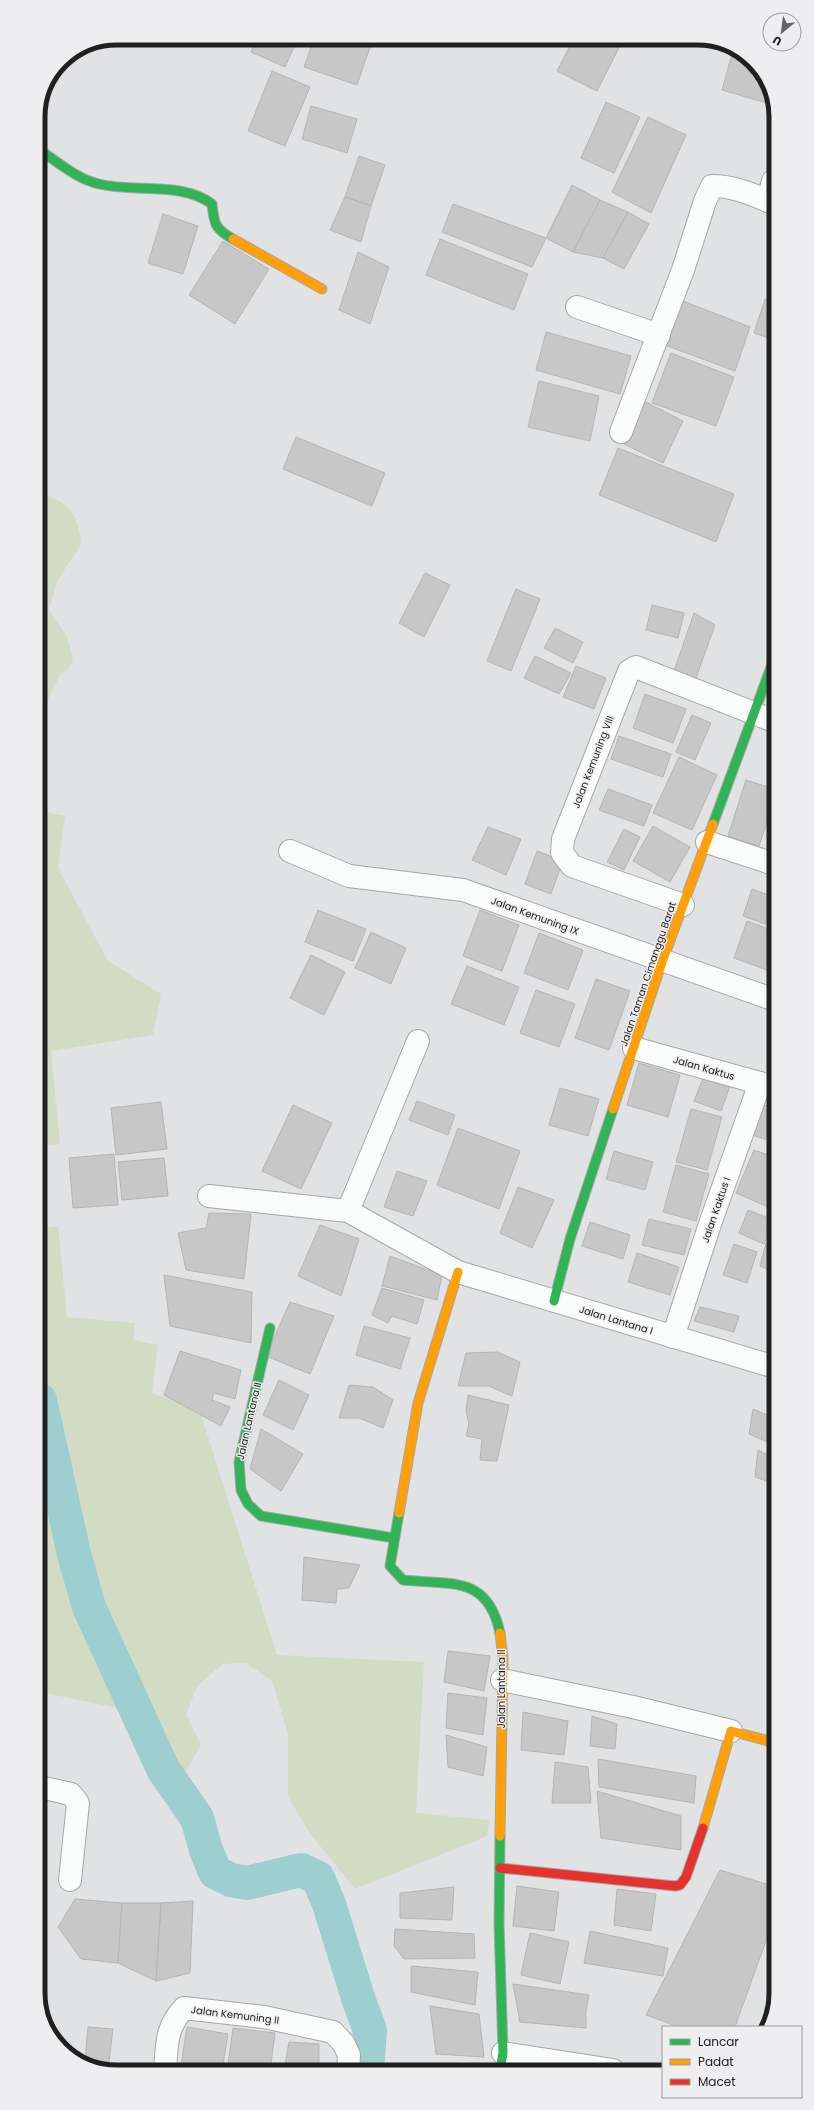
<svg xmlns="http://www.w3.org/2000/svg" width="814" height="2110" viewBox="0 0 814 2110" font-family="Poppins,sans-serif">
<rect width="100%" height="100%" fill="#e1e2e3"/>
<g fill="#d2dcc4">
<polygon points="41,492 61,502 69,509 75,517 81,537 80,546 57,581 49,610 67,637 73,660 68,669 60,675 39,717 39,493"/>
<polygon points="39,811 65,816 58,868 108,961 161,994 153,1035 51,1051 60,1144 40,1146"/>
<polygon points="58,1226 67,1317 135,1323 133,1340 158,1345 152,1393 199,1408 277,1655 424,1662 416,1813 489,1820 487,1836 355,1889 312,1836 288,1797 288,1734 272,1681 246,1663 223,1664 197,1686 186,1715 201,1745 185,1773 159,1773 123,1709 40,1692 40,1229"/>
</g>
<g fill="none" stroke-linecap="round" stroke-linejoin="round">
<polyline stroke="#9dced0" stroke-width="34" points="40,1400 74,1554 89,1607 163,1769 197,1818 206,1850 215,1872 231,1880 247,1883 301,1870 318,1878 329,1904 359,2001 370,2030 367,2071"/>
</g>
<g fill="#c7c7c8" stroke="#b5b5b6">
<polygon points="257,38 298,38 285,67 251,52"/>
<polygon points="314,38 345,38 370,47 357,85 304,67"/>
<polygon points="574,38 624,38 597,91 557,71"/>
<polygon points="733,50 745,55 770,91 767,103 722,90"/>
<polygon points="272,71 310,87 285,146 248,131"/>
<polygon points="606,102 640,117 614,173 581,158"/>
<polygon points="311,106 357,119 347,153 302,139"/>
<polygon points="648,117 686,135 651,213 612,192"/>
<polygon points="359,156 385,165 371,206 345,197"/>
<polygon points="572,185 600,200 573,252 546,238"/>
<polygon points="345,197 371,206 361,242 330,230"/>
<polygon points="600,200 628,212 603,258 573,252"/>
<polygon points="453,204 546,238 532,267 442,232"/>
<polygon points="628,212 649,224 624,269 603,258"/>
<polygon points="163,214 198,226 183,274 148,263"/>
<polygon points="440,239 528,274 514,310 426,275"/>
<polygon points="223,241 269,269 235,324 189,295"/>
<polygon points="358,252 389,267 370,324 339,310"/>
<polygon points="678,299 750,327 735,371 662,344"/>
<polygon points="765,299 774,302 774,340 754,333"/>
<polygon points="546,332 631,356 620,394 536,370"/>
<polygon points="671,353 734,377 716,426 652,403"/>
<polygon points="539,381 599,396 590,441 528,427"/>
<polygon points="644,401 683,421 663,463 624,444"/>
<polygon points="296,437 385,473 372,506 283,469"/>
<polygon points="618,448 734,494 716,542 599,495"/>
<polygon points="425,573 450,585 424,637 399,623"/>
<polygon points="516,589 540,599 511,671 487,661"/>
<polygon points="652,605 684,613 678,638 646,630"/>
<polygon points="694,613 715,625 696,678 674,671"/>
<polygon points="555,628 583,642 573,663 544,648"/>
<polygon points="535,656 571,673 559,694 524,678"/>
<polygon points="576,666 606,678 594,709 563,697"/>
<polygon points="645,694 686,709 673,743 633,728"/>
<polygon points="692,715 711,723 695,760 676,752"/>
<polygon points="619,736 671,754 663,777 611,759"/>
<polygon points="679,757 717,775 692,830 653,813"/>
<polygon points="746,780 774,789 774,801 759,846 728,836"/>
<polygon points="608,789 652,805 644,826 599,810"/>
<polygon points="653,826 690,847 670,882 633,861"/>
<polygon points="488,827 521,839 506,875 472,860"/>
<polygon points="624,829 640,837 624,870 607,862"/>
<polygon points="537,851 563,861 551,894 525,884"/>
<polygon points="752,889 774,897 774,927 743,916"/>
<polygon points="318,910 366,929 353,961 305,942"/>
<polygon points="480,910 519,925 502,971 463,956"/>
<polygon points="747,921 774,931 775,973 734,958"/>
<polygon points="371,932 406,948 391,984 355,968"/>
<polygon points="539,933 583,950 568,990 524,973"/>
<polygon points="311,955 345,972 324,1015 290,998"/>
<polygon points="467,966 519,987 504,1025 451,1004"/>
<polygon points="596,979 630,991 609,1050 575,1038"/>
<polygon points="536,990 575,1004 559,1047 520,1033"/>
<polygon points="639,1063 680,1075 668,1117 627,1105"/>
<polygon points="704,1076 730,1086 721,1111 694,1101"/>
<polygon points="560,1088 599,1099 588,1136 549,1125"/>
<polygon points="417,1101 455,1115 448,1135 409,1120"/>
<polygon points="161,1102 167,1149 116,1155 111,1108"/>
<polygon points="293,1105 332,1123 301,1189 262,1171"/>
<polygon points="764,1105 775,1108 775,1143 753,1135"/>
<polygon points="691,1109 722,1117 707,1170 676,1162"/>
<polygon points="458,1128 520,1151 499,1209 437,1185"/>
<polygon points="754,1150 775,1157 775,1210 736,1193"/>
<polygon points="614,1151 653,1162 645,1190 606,1179"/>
<polygon points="114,1154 118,1205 73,1208 69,1158"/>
<polygon points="164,1158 168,1196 122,1200 118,1162"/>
<polygon points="676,1165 709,1174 696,1221 663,1212"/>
<polygon points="397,1171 427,1181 413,1216 384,1207"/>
<polygon points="518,1187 554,1200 532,1248 500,1233"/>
<polygon points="748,1210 774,1220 764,1244 739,1233"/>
<polygon points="209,1213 251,1214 244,1279 186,1270 178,1233 206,1228"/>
<polygon points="649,1219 691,1229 684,1255 642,1245"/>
<polygon points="590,1222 630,1235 623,1259 582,1246"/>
<polygon points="320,1225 359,1239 341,1296 298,1276"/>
<polygon points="766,1243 775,1246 775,1272 760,1266"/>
<polygon points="734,1244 757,1252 747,1283 723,1275"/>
<polygon points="637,1253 679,1267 670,1295 628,1282"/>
<polygon points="390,1256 442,1275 437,1300 382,1286"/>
<polygon points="164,1275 252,1292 251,1343 170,1326"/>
<polygon points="382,1288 424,1300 417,1324 392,1316 388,1323 372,1315"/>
<polygon points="290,1302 334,1316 310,1374 266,1356"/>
<polygon points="700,1307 739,1316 734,1332 694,1321"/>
<polygon points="364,1326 410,1338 400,1369 356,1355"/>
<polygon points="180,1351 241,1370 235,1399 214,1393 212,1400 230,1407 221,1426 164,1395"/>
<polygon points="497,1352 520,1362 512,1396 489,1386 458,1386 466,1353"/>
<polygon points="279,1380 309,1395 293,1430 263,1415"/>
<polygon points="349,1385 373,1387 393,1400 383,1428 359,1418 339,1418"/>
<polygon points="468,1395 509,1405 497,1461 480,1460 482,1439 466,1436 469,1423 466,1411"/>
<polygon points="753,1409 775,1418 772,1444 749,1434"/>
<polygon points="261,1429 303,1454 281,1491 250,1469"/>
<polygon points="758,1450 775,1459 775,1484 755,1477"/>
<polygon points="304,1557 360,1565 349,1588 337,1589 336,1603 302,1600"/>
<polygon points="448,1651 490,1656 484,1691 444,1682"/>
<polygon points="448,1693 487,1698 483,1735 446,1728"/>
<polygon points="523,1712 568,1721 564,1755 521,1750"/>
<polygon points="592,1716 617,1724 615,1749 590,1746"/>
<polygon points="446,1735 487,1747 483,1776 448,1767"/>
<polygon points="598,1759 696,1776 694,1803 599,1787"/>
<polygon points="555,1762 588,1767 591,1803 552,1803"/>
<polygon points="597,1791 681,1816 681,1850 601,1838"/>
<polygon points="40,1798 47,1798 41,1850"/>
<polygon points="720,1870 776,1887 776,1913 735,2027 679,2027 646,2015"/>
<polygon points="517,1886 559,1892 554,1931 513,1926"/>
<polygon points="454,1887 452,1920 400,1918 400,1893"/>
<polygon points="617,1889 656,1894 651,1931 614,1925"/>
<polygon points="75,1899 122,1903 118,1963 81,1959 58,1927"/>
<polygon points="193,1901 190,1973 156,1981 161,1903"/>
<polygon points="122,1903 161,1903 156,1981 118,1963"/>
<polygon points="395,1929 474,1934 475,1958 404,1959 394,1946"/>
<polygon points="590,1931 668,1948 663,1976 584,1963"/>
<polygon points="530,1933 569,1942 560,1984 521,1975"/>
<polygon points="411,1966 478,1972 475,2005 411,1992"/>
<polygon points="513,1984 589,1995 586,2011 586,2028 520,2022"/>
<polygon points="430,2006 479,2014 484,2057 436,2054"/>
<polygon points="88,2027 113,2029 108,2070 85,2061"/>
<polygon points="187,2027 228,2034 222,2071 180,2072"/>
<polygon points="233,2028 275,2033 270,2071 227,2071"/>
<polygon points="289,2042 319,2044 319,2071 284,2071"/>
</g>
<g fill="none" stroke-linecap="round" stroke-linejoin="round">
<defs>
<g id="street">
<polyline points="768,201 773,181"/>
<polyline points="577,307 659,335"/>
<path d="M621 432 683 270 705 201 712 186C734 186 754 195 773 203"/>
<polyline points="707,842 774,864"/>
<polyline points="290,851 349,876 463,890 775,1000"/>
<polyline points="683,905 572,866 562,853 563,839 629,671 636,667 641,669 774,721"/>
<polyline points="634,1048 774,1087"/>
<polyline points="209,1196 348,1211 458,1272 775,1367"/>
<polyline points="348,1211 418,1041"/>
<polyline points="673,1337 710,1224 760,1083"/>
<polyline points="502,1680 633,1707 731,1731"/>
<polyline points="40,1787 71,1794 78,1803 70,1880"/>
<polyline points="503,2053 613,2070"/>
<path d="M165 2072C167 2046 165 2028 184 2008L264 2017 333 2032 344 2044 349 2055 348 2071"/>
</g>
<g id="fast">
<path d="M38 149C57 161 76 179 99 184 135 193 181 181 212 204 214 224 215 229 233 239"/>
<polyline points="713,824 774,659"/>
<polyline points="554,1301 570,1239 613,1109"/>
<polyline points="270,1328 239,1462 241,1490 248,1504 261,1516 394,1538"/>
<path d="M399 1513 390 1566 403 1580C451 1585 488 1575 500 1633"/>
<polyline points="500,2070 503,2053 499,1923 500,1836"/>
</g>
<g id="slow">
<polyline points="233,239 322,289"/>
<polyline points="613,1109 662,962 713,824"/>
<polyline points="399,1513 418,1403 458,1272"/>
<polyline points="500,1633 503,1658 500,1836"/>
<polyline points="703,1828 731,1731 776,1743"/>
</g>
<polyline id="jam" points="500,1868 675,1886 680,1885 686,1877 703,1828"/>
</defs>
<use href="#street" stroke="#a7a7a8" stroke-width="24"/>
<use href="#fast" stroke="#a7a7a8" stroke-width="11"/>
<use href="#slow" stroke="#a7a7a8" stroke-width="11"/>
<use href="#jam" stroke="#a7a7a8" stroke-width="11"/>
<use href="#street" stroke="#fafbfb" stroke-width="22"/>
<use href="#fast" stroke="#30b455" stroke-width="9"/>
<use href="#slow" stroke="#ff9f0a" stroke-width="9"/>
<use href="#jam" stroke="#e5322d" stroke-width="9"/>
</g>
<g text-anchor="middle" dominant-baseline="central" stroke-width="3" stroke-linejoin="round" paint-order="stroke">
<g font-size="10" fill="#202021" stroke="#eeeef1">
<text transform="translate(593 762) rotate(-69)">Jalan Kemuning VIII</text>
<text transform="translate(535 916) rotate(20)">Jalan Kemuning IX</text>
<text transform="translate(648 974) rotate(-71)">Jalan Taman Cimanggu Barat</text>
<text transform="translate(704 1068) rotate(16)">Jalan Kaktus</text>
<text transform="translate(716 1210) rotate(-71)">Jalan Kaktus I</text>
<text transform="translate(616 1320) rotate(17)">Jalan Lantana I</text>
<text transform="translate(249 1421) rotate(-77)">Jalan Lantana II</text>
<text transform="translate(501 1689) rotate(-90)">Jalan Lantana II</text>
<text transform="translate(235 2015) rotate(7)">Jalan Kemuning II</text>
</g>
</g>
<path d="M0 0H814V2110H0ZM117 45H697A72 72 0 0 1 769 117V1993A72 72 0 0 1 697 2065H117A72 72 0 0 1 45 1993V117A72 72 0 0 1 117 45Z" fill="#eeeef1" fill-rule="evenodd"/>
<path fill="none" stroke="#202021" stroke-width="5" d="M117 45H697A72 72 0 0 1 769 117V1993A72 72 0 0 1 697 2065H117A72 72 0 0 1 45 1993V117A72 72 0 0 1 117 45Z"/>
<rect x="662" y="2026" width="140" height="72" fill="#eeeef1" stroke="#9c9c9e"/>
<rect x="670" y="2039" width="20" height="6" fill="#30b455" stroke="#9c9c9e"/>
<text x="698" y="2046" font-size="12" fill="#202021">Lancar</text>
<rect x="670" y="2059" width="20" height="6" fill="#ff9f0a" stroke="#9c9c9e"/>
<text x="698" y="2066" font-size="12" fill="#202021">Padat</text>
<rect x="670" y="2079" width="20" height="6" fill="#e5322d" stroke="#9c9c9e"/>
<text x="698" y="2086" font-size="12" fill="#202021">Macet</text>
<g transform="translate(782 32) rotate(209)"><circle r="19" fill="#eeeef1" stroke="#9c9c9e"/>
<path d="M0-3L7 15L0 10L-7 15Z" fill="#646465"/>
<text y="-6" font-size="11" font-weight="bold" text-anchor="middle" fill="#202021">U</text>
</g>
</svg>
